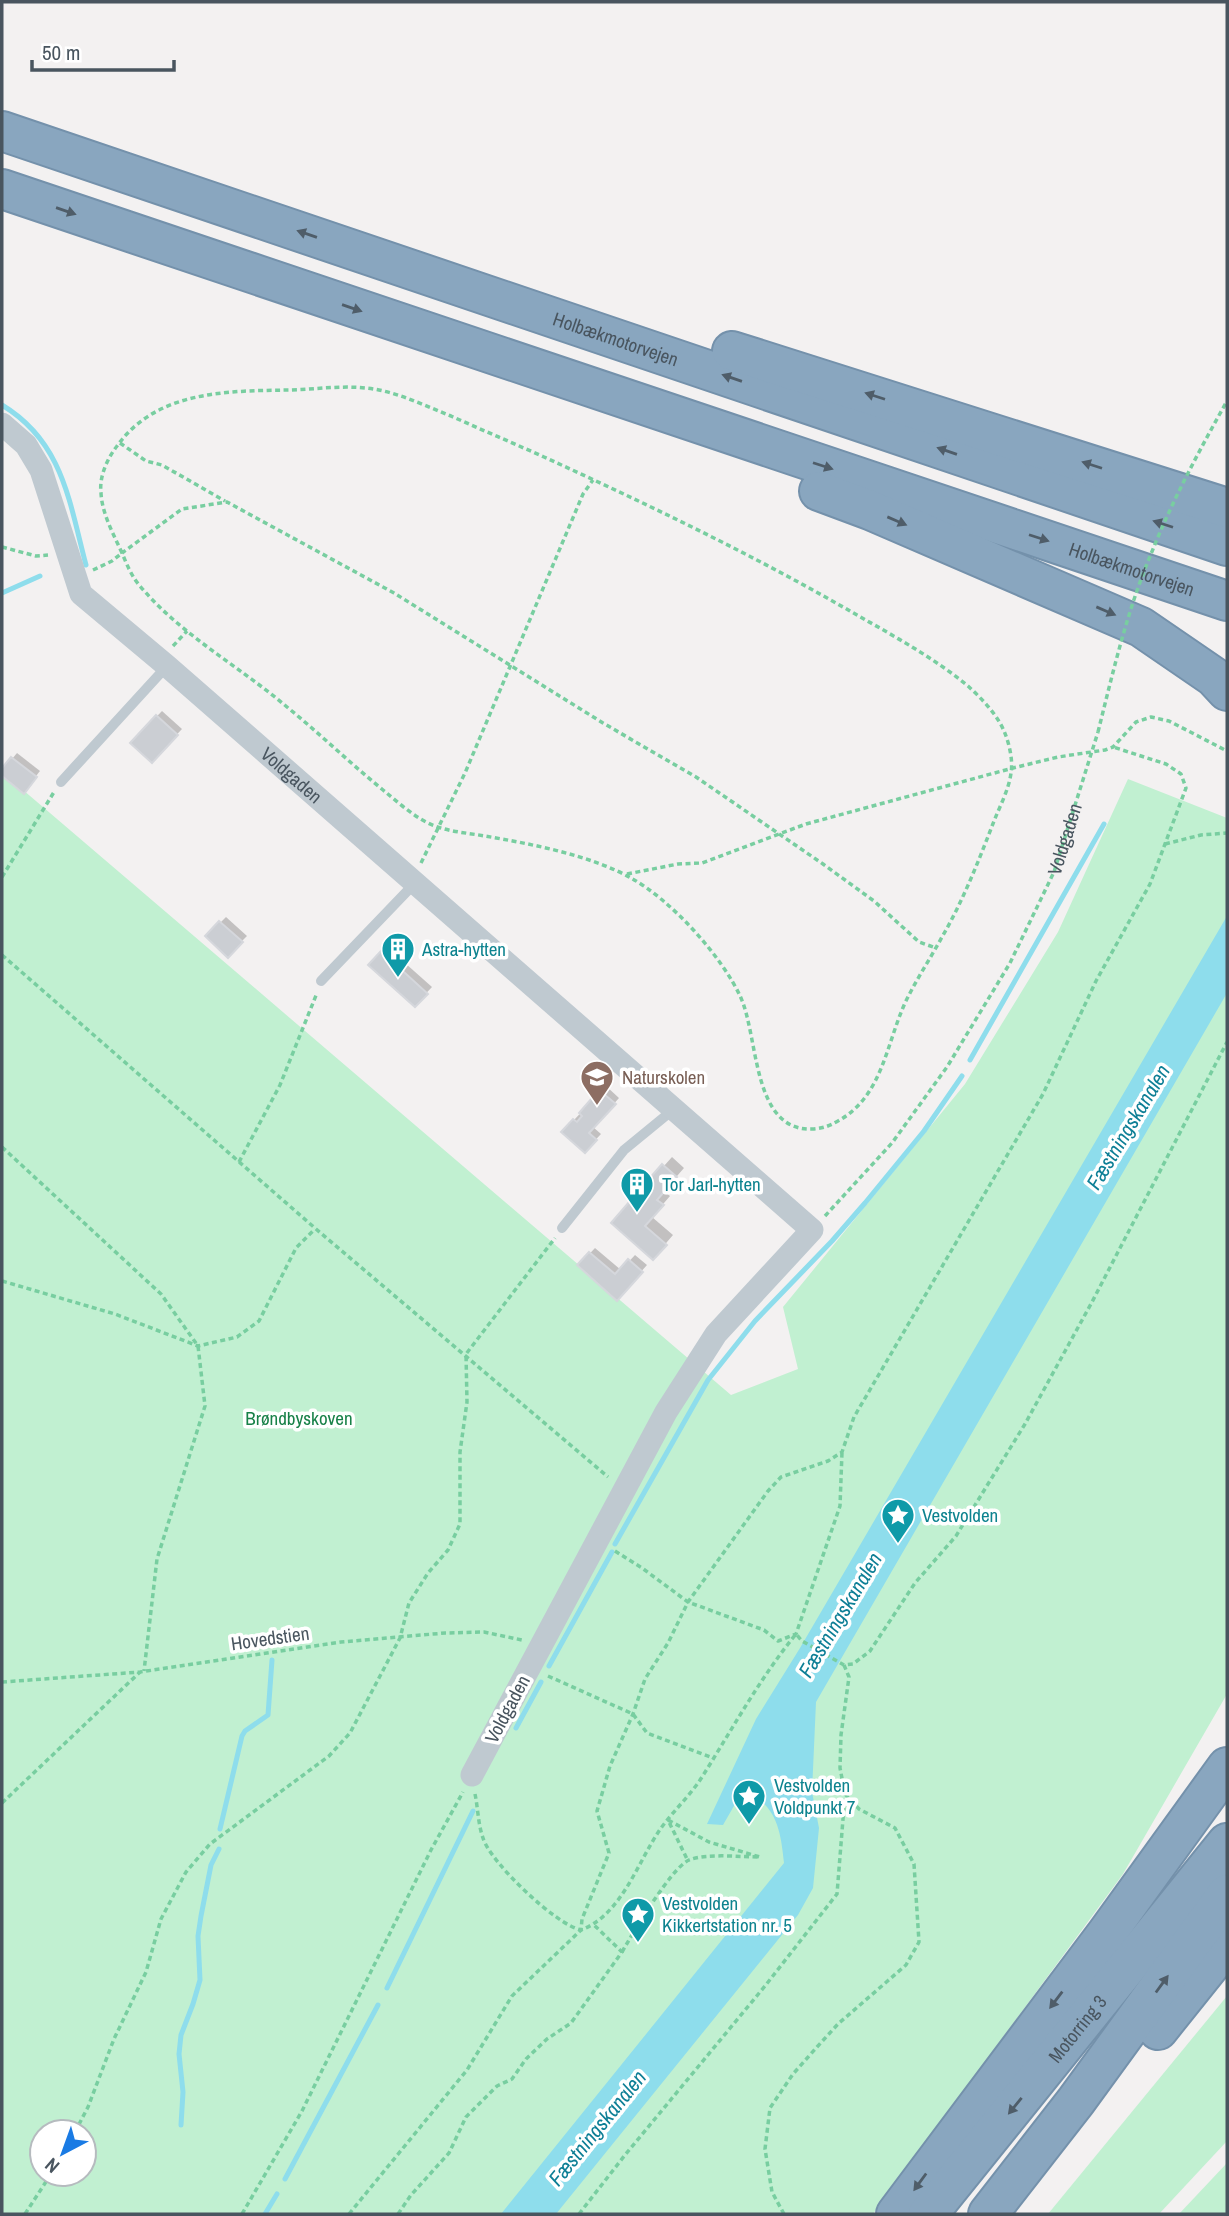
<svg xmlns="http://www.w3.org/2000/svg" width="1229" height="2216" viewBox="0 0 1229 2216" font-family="'Archivo Narrow',sans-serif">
<rect width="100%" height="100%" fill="#f3f1f1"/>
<g fill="#c1f0d1" fill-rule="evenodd">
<path d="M2 772 731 1395 798 1369 783 1307 965 1084 1058 932 1128 779 1227 818V1694L1123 1874 873 2214H2ZM42 2132H84V2174H42Z"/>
<polygon points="1227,1996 1227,2141 1159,2214 1048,2214"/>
<polygon points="1227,2163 1227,2214 1179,2214"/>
</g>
<path fill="#8eddec" d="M1227 916V993L816 1702 812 1792 819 1828 813 1888 798 1915 556 2214H501L784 1863C781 1833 777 1801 742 1792L723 1825 707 1824 756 1719 800 1648Z"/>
<g fill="#0003">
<polygon points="162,711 182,729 152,761 132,742"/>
<polygon points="17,753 40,771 24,791 2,774 2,771"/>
<polygon points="226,917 247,936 228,955 207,936"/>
<polygon points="387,947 432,987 415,1005 371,964"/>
<polygon points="606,1086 619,1098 593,1127 601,1134 585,1151 574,1120"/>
<polygon points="672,1157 684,1168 664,1191 670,1196 652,1217 673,1235 661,1249 613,1223"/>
<polygon points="595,1248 621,1270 635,1255 647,1265 622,1293 579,1265"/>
</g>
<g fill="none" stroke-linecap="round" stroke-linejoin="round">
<g stroke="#8eddec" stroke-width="5">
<path d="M2 405C63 442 69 501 86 565"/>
<polyline points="2,593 40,576"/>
<polyline points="970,1060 1104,824"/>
<polyline points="615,1544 708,1380 755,1321 832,1241 865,1203 924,1131 962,1076"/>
<polyline points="549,1666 612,1552"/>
<polyline points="516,1728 541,1682"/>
<polyline points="220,1829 242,1736 245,1731 268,1715 272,1660"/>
<polyline points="387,1988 473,1811"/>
<polyline points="181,2125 183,2092 179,2054 181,2035 193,2004 200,1980 198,1936 201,1916 211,1865 219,1849"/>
<polyline points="285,2179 378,2005"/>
<polyline points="265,2214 277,2194"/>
</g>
</g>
<g fill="#cbced3" stroke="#d5d7dc" stroke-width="2">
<polygon points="156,715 178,735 152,763 130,743"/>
<polygon points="11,757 37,777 24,794 2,776 2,768"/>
<polygon points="219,921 243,942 228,958 205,936"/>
<polygon points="381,951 428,994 415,1007 368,965"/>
<polygon points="599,1090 616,1104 589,1133 597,1140 585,1153 561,1132 573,1119 577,1122 582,1116 579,1113"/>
<polygon points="662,1164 677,1177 657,1200 664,1205 645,1226 667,1245 653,1260 611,1223"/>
<polygon points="589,1252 615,1274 628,1259 643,1272 617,1301 577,1265"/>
</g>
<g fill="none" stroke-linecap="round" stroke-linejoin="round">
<defs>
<g id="highway">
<path id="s3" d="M2 131 1227 546"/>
<path id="s4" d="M2 189 1227 601"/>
<polyline points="732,351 1227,508"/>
<polyline points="819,491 870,510 1141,627 1214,677 1227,691"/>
<polyline points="1158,2030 1227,1944"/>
<polyline points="896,2214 1107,1933 1227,1767"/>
<path id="s5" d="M928 2214 1227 1843"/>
<polyline points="988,2214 1076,2101 1227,1894"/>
</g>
</defs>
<use href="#highway" stroke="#7491ab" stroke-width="42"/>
<g stroke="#78cea0" stroke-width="3.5" stroke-dasharray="5 3.5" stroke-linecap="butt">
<polyline points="120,443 146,461 162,465 225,501"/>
<polyline points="2,547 36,556 48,555"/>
<path d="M93 570 112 561 122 553C114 535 102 514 101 493 99 477 107 459 117 446 157 390 228 391 290 390 320 389 350 384 379 390 404 395 428 407 451 416 482 430 513 443 544 457 647 504 751 554 850 611 890 634 933 657 968 686 983 700 999 716 1006 736 1010 747 1013 762 1011 773 1009 789 1000 806 994 821 979 860 963 901 942 937 930 959 916 980 905 1003 886 1045 882 1097 838 1121 829 1126 824 1128 814 1129 752 1133 759 1039 741 998 722 956 671 900 631 878 590 855 531 844 485 836 468 833 451 832 435 826 416 819 399 803 383 790 350 763 320 734 287 707 239 666 181 635 140 586 132 577 127 565 122 553L182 509 227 502 394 593 603 723 696 777 823 864 874 901 919 942 936 948"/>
<polyline points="173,646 187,631"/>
<polyline points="1165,844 1201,835 1227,833"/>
<polyline points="421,863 465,773 583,494 593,480"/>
<polyline points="627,874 678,864 702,863 806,824 1013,768 1058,757 1105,750 1113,747 1136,722 1151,717 1169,721 1227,751"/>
<polyline points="2,877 54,792"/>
<polyline points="2,955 316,1229 608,1477"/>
<polyline points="2,1147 161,1294 198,1346 205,1406 157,1559 144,1671"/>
<polyline points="239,1162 280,1085 317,993"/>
<path id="s1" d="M825 1216 892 1143 947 1067 1010 963 1054 872 1098 732"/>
<polyline points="2,1281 115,1314 198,1346 237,1337 259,1321 296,1248 315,1229"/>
<polyline points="615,1551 642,1568 688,1602 764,1630 778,1641 796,1634 840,1506 842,1452"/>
<polyline points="548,1676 633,1714 647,1733 713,1758"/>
<polyline points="2,1682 140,1672 341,1642 445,1633 484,1632 522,1640"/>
<path d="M475 1794C478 1808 478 1824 483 1838 490 1862 556 1925 581 1930 621 1915 637 1864 659 1831 672 1812 690 1796 702 1777 733 1728 760 1678 796 1634L802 1641 844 1665 853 1664 870 1651 915 1583 956 1536 1025 1424 1092 1302 1227 1042"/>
<polyline points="2,1803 140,1672"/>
<path d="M622 1952C633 1933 671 1868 689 1860 707 1853 740 1857 760 1857L709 1842 668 1820 688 1861"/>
<polyline points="75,2132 88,2107 114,2039 146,1972 161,1919 186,1872 210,1844 329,1756 350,1733 400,1638 409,1603 428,1573 448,1550 460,1524 460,1452 467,1402 466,1354 555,1238"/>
<polyline points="25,2214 51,2174"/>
<polyline points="242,2214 302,2111 431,1850 463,1792"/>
<polyline points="349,2214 467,2070 512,1996 581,1930 582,1919 609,1853 597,1811 610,1766 633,1714 645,1679 668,1643 688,1602 768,1491 781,1477 828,1461 842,1452 854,1417 1043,1094 1096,981 1150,884 1186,788 1181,774 1166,764 1113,747"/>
<polyline points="398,2214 411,2195 449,2153 466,2117 497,2086 512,2079 526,2059 547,2039 571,2023 622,1952 593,1924"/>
<polyline points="579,2214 625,2155 765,1986 837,1894 845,1794 840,1768 841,1735 849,1677 844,1665"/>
<polyline points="784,2214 772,2192 765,2149 770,2108 793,2074 817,2047 838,2024 906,1965 919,1942 914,1864 895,1828 859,1809 845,1794"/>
</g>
<g stroke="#bfc9d0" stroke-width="10">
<polyline points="61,782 167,666"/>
<polyline points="321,981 415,883"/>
<polyline points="562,1228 624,1150 674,1109"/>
</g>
<path stroke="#bfc9d0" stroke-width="23" id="s2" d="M2 424 26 445 41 470 81 594 167 666 812 1230 716 1334 666 1412 472 1775"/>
<use href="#highway" stroke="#89a6bf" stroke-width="38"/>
<path stroke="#78cea0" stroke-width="3.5" stroke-dasharray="5 3.5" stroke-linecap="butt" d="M1098 732C1113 672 1127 611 1151 554 1172 501 1199 451 1227 401"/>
</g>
<defs><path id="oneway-solid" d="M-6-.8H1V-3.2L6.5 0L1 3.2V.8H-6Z" transform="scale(1.75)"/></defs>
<g fill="#4f5d69">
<use href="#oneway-solid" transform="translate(66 211) rotate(19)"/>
<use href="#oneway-solid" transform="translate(307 234) rotate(-161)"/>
<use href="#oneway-solid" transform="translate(352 308) rotate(19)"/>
<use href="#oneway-solid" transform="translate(732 378) rotate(-161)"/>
<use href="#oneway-solid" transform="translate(875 396) rotate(-162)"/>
<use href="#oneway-solid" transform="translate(947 451) rotate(-161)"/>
<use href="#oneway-solid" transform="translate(1092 465) rotate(-162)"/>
<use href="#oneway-solid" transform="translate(823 466) rotate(18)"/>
<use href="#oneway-solid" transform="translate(897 521) rotate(23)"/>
<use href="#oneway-solid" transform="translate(1163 524) rotate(-162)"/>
<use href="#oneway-solid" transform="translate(1039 538) rotate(18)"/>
<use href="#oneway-solid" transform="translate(1106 611) rotate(23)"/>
<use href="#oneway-solid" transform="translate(1162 1984) rotate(-54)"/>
<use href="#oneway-solid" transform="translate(1056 2000) rotate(127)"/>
<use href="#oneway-solid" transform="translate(1015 2106) rotate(129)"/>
<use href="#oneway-solid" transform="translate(920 2182) rotate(126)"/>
</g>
<defs>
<symbol id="building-pin" viewBox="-11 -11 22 30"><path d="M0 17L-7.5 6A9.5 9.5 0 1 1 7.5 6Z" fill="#0f9aa8" stroke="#fff"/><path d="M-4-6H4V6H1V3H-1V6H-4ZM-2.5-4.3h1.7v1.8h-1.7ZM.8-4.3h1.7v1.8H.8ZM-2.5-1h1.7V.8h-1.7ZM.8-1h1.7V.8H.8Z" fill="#fff"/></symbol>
<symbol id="school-pin" viewBox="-11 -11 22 30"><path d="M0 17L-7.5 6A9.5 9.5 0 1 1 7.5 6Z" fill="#8d6e63" stroke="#fff"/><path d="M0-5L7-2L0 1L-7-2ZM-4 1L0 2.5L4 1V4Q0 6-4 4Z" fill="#fff"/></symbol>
<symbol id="sight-pin" viewBox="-11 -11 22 30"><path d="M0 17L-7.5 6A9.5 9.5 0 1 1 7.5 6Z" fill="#0f9aa8" stroke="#fff"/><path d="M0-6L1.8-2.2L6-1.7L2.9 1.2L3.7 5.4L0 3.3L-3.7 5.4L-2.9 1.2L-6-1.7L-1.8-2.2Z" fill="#fff"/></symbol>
</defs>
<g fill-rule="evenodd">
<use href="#building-pin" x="379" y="930" width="38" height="52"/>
<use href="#school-pin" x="578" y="1058" width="38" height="52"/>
<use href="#building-pin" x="618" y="1165" width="38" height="52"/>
<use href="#sight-pin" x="879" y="1496" width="38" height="52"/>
<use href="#sight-pin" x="730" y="1777" width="38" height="52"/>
<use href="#sight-pin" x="619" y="1895" width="38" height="52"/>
</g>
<g text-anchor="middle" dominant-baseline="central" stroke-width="7" stroke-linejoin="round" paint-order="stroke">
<g font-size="19" fill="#49555f" stroke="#fff">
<text stroke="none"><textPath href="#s3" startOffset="648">Holbækmotorvejen</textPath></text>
<text stroke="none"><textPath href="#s4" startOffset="1192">Holbækmotorvejen</textPath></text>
<text stroke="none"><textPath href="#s2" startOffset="469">Voldgaden</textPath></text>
<text stroke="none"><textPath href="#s1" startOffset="450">Voldgaden</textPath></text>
<text transform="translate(270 1638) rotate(-8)">Hovedstien</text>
<text transform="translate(507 1709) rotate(-62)">Voldgaden</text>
<text stroke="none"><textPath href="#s5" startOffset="238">Motorring 3</textPath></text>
</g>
<g font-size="19" fill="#0d838f" stroke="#fff" text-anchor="start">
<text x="422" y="949">Astra-hytten</text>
<text x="662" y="1184">Tor Jarl-hytten</text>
<text x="922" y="1515">Vestvolden</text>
<text x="774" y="1785">Vestvolden<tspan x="774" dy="22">Voldpunkt 7</tspan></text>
<text x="662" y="1903">Vestvolden<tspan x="662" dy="22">Kikkertstation nr. 5</tspan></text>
</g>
<g font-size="19" fill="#785e54" stroke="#fff" text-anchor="start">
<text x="622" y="1077">Naturskolen</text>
</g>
<g font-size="19" fill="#188148" stroke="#fff">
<text x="299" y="1418">Brøndbyskoven</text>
</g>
<g font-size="21" font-style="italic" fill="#0e7f96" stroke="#fff">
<text transform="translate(1128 1127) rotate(-59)">Fæstningskanalen</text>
<text transform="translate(840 1615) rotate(-59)">Fæstningskanalen</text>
<text transform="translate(597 2128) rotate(-51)">Fæstningskanalen</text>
</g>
</g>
<rect width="1229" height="2216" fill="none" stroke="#49555f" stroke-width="7"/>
<g transform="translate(63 2153) rotate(221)"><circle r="33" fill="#ffffff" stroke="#b6bbbf" stroke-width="2"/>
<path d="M0-5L12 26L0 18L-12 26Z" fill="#1a7be4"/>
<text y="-10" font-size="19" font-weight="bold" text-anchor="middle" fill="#49555f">N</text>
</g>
<path d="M32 60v10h142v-10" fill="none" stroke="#49555f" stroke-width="3.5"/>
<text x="42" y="60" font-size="21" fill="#49555f" stroke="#ffffff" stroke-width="5" paint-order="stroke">50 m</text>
</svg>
